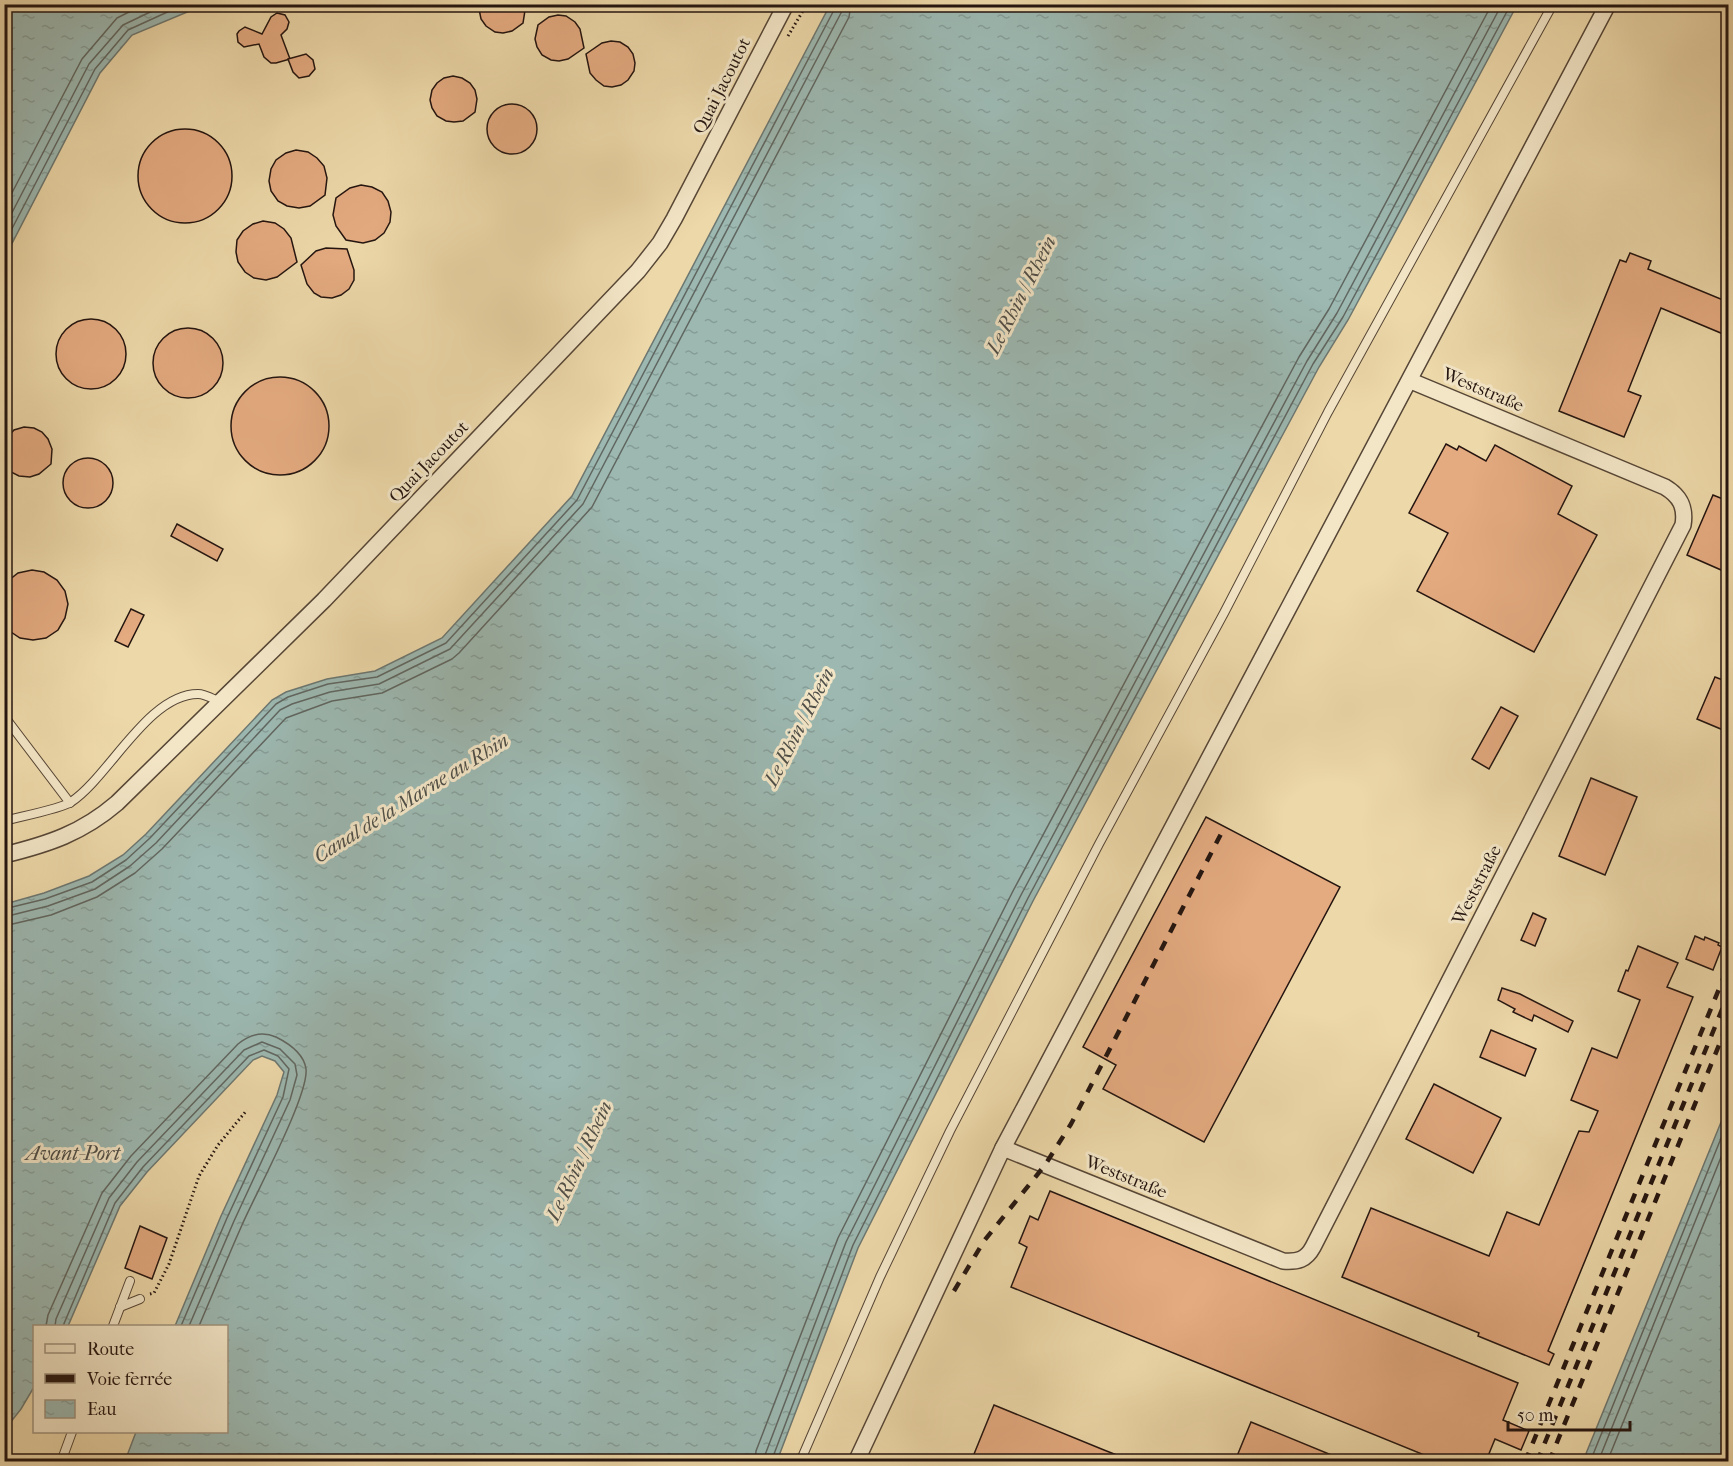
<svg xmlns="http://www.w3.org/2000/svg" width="1733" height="1466" viewBox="0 0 1733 1466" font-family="'IM FELL French Canon',serif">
<defs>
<pattern id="water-ripples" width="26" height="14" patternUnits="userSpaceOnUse" patternTransform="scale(1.5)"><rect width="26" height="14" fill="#9cb8b1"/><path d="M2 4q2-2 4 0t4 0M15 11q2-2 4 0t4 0" fill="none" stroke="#869d97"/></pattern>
</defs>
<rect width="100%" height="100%" fill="#edd8a9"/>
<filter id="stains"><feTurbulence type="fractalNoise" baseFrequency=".00333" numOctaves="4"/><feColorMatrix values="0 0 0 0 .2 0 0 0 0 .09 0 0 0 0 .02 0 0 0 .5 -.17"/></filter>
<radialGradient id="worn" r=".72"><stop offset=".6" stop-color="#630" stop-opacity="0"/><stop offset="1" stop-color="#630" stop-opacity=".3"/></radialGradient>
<g fill="url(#water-ripples)" stroke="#6c7771" stroke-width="1.5">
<polygon points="5,4 204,5 132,35 100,73 5,257"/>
<polygon points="830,5 1517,5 1348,320 1319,367 1033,901 858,1248 777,1461 125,1461 136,1432 226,1432 226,1326 175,1326 221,1216 277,1095 284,1072 275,1061 262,1056 253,1060 147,1172 120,1206 68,1326 34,1326 34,1387 21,1409 5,1429 5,904 44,893 89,876 123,855 146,834 272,700 286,692 327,679 375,671 442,638 572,496"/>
<polygon points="1728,1105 1728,1461 1583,1461"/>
</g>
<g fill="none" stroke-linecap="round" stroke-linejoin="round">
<g stroke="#606660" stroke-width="1.5">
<polyline points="4,208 82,59 117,18 145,4"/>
<polyline points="4,228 89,64 123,25 167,4"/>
<polyline points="4,244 95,69 128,30 185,4"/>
<polyline points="4,909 45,899 92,882 126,860 150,838 276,704 288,697 328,684 377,677 446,643 577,500 834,10 835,4"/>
<polyline points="4,917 48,906 95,889 130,866 156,843 280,710 292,704 330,692 379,684 450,649 583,504 841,13 842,4"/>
<polyline points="4,926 51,915 97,897 135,873 162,849 286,718 332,701 382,693 452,659 459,653 592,507 849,17 851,4"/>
<path d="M46 1326 48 1315 102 1193 131 1156 238 1044C249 1035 262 1031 276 1037 288 1043 304 1054 306 1069 309 1095 255 1195 242 1225 227 1259 213 1293 199 1326"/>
<polyline points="55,1326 56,1319 109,1198 137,1162 244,1050 262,1042 280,1049 295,1064 297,1075 290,1100 234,1221 189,1326"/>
<polyline points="63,1326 115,1203 143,1167 249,1056 264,1050 278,1056 289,1069 283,1097 227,1218 181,1326"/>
<polyline points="755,1462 756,1451 838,1238 1013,891 1299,357 1329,309 1492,4"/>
<polyline points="764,1462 765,1455 846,1242 1021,895 1307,361 1337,313 1502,4"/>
<polyline points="771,1462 853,1245 1028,898 1313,364 1343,317 1511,4"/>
<polyline points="1590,1462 1728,1121"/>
<polyline points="1598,1462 1728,1140"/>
<polyline points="1607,1462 1728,1164"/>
</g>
</g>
<g fill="#e4aa80" stroke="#241510" stroke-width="1.5">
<polygon points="478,4 526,4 523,23 512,31 503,33 495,32 486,26 481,19"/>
<polygon points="277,13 285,15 289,22 287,29 281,35 290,59 276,63 271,63 264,57 259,44 244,47 238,42 237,34 239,31 245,27 262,34 271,17"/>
<polygon points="558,15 566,16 575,22 580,29 584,48 568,59 559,61 551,60 542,55 537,47 535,39 538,25 549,17"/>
<polygon points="611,41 620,42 628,47 633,54 635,63 634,71 628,80 621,85 612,87 604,86 596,80 590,73 586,54 602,43"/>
<polygon points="306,54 313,60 315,69 309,76 299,78 293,72 288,59"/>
<polygon points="453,76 462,78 470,83 475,90 477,99 475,112 463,121 454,122 446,121 437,116 432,108 430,100 432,90 437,83 444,78"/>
<circle cx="512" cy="129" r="25"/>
<circle cx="185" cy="176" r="47"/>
<polygon points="296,150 308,152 317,158 324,166 327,178 325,195 310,206 299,208 287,206 278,201 271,191 269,181 271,169 276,160 286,153"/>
<polygon points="361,185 372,187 382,192 388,201 391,212 390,222 384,233 375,240 363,243 346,240 336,226 333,215 336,198 350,188"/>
<polygon points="263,221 275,223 284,229 291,238 297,262 277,277 266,280 254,278 245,272 238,262 236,252 237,240 243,231 253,224"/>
<polygon points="326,248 347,249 354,270 354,280 349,289 341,295 332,298 321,297 314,293 307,284 301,265 316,251"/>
<polygon points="1630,253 1651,261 1648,269 1728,302 1728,336 1661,308 1628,391 1641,396 1624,437 1559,411 1620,260 1626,262"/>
<circle cx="91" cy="354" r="35"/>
<circle cx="188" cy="363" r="35"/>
<circle cx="280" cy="426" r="49"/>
<polygon points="24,427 34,428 42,432 48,439 52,449 51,464 39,474 30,477 19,476 11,472 4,464 4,441 14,430"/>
<polygon points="1446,444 1457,450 1459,446 1486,461 1495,445 1572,486 1558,514 1597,535 1534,652 1417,591 1448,533 1409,513"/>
<circle cx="88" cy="483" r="25"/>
<polygon points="1713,495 1728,501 1728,573 1687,555"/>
<polygon points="177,524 223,549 217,561 171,536"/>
<polygon points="32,570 44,572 57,580 65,591 68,604 65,618 58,630 46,638 33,640 20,638 8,630 4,625 4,584 18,573"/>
<polygon points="131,609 144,615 128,647 115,641"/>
<polygon points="1715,677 1728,682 1728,732 1697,719"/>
<polygon points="1501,707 1518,716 1489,769 1472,759"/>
<polygon points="1591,778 1637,797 1605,875 1559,856"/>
<polygon points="1206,817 1340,887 1204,1142 1103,1089 1116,1065 1083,1047"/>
<polygon points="1533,913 1546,919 1535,946 1521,940"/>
<polygon points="1695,936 1704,940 1705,937 1719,943 1718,945 1722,947 1713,970 1686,959"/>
<polygon points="1638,946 1678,963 1667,987 1693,997 1548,1351 1554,1354 1549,1365 1478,1336 1479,1333 1342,1277 1371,1208 1489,1256 1507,1212 1539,1225 1579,1131 1589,1132 1598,1111 1571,1100 1592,1048 1617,1058 1640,1000 1618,991 1626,970 1628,971"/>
<polygon points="1502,988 1520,994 1573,1021 1568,1032 1534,1015 1532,1021 1513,1012 1515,1009 1498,1000"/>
<polygon points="1491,1030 1536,1049 1525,1076 1480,1057"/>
<polygon points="1434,1084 1501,1118 1473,1173 1406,1139"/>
<polygon points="1050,1191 1518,1383 1503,1420 1529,1431 1521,1450 1495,1439 1486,1461 1439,1461 1011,1287 1027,1247 1019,1243 1030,1216 1038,1220"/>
<polygon points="140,1226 167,1238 152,1279 125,1268"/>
<polygon points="994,1405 1104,1450 1132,1461 979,1461 972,1459"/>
<polygon points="1251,1422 1346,1461 1235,1461"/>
</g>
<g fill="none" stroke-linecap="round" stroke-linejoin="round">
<defs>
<g id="service">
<polyline points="4,716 70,803"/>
<path d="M4 821C18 817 61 809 71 802 109 777 148 694 198 694 205 694 213 699 220 702"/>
<polyline points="120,1307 140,1299"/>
<polyline points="113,1326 130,1281"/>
<polyline points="61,1462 72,1432"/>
<polyline points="800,1462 880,1277 950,1131 1099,844 1224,613 1328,412 1553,4"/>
</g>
<g id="minor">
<path d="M4 855C49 844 82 833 117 803L324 600 638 271 660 243 674 219 786 4"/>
<path d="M1003 1148 1283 1261C1298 1262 1306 1260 1313 1247L1683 525C1686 507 1680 496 1665 487L1411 381"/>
<polyline points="856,1462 1003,1148 1608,4"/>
</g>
</defs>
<use href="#service" stroke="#564636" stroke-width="10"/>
<use href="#minor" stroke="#564636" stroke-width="18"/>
<g stroke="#241510" stroke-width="3" stroke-dasharray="1.5 3" stroke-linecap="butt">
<polyline points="788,36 807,4"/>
<polyline points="150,1294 154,1293 169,1264 199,1176 218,1145 247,1110"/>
</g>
<use href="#service" stroke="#f3e6c7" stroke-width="8"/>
<use href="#minor" stroke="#f3e6c7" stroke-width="15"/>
<g stroke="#241510" stroke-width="4.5" stroke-dasharray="10 10" stroke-linecap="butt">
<polyline points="954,1291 984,1241 1045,1165 1071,1124 1222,832"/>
<polyline points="1525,1462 1728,967"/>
<polyline points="1537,1462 1728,995"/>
<polyline points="1549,1462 1728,1023"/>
</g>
</g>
<g text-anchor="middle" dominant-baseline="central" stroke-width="6" stroke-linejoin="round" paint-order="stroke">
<g font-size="18" fill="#241510" stroke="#f3e6c7">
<text transform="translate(722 86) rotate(-63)">Quai Jacoutot</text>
<text transform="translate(1483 390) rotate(23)">Weststraße</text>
<text transform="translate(429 462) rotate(-46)">Quai Jacoutot</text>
<text transform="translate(1477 885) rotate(-63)">Weststraße</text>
<text transform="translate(1126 1177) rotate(22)">Weststraße</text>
</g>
<g font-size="20" font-style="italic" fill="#4e4e48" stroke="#f3e6c7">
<text transform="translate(1021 295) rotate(-63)">Le Rhin / Rhein</text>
<text transform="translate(799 727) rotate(-63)">Le Rhin / Rhein</text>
<text transform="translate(411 798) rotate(-32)">Canal de la Marne au Rhin</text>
<text x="73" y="1153">Avant-Port</text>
<text transform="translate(579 1161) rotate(-65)">Le Rhin / Rhein</text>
</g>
</g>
<rect width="1733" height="1466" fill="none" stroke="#edd8a9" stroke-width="24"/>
<rect x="6" y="6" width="1721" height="1454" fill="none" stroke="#241510" stroke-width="3"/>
<rect x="12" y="12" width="1709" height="1442" fill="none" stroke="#241510" stroke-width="1.5"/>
<rect x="33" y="1325" width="195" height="108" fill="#f3e6c7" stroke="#a0927e" stroke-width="1.5"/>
<rect x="45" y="1344" width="30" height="9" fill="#f3e6c7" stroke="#a0927e" stroke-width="1.5"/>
<text x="87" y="1355" font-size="18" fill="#241510">Route</text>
<rect x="45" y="1374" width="30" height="9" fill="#241510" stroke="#a0927e" stroke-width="1.5"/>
<text x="87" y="1385" font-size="18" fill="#241510">Voie ferrée</text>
<rect x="45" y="1400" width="30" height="18" fill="url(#water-ripples)" stroke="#a0927e" stroke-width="1.5"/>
<text x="87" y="1415" font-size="18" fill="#241510">Eau</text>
<path d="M1508 1421v9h122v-9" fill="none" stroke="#241510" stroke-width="3"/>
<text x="1517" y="1421" font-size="18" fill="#241510" stroke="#f3e6c7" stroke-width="4.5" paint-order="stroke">50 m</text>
<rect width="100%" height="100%" filter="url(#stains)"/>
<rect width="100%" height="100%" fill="url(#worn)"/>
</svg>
